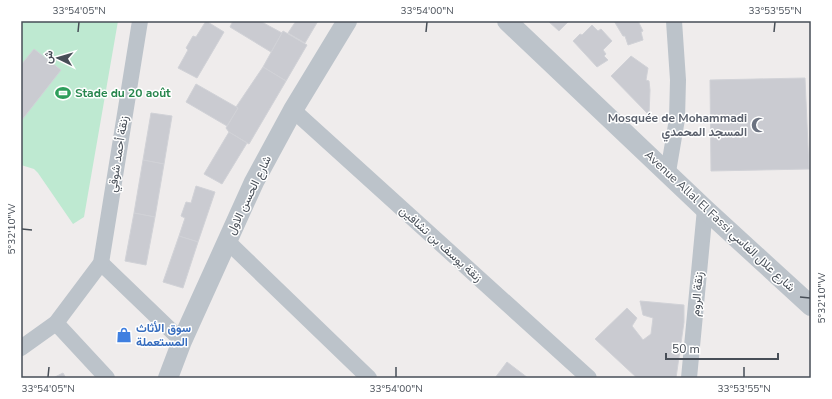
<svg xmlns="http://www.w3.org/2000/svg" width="832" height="399" viewBox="0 0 832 399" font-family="'Nunito Sans',Vazirmatn,sans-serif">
<rect width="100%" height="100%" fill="#efecec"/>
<polygon fill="#bee9d1" points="21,21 118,21 84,217 73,224 38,173 34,169 21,165"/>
<g fill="#cacbd1" stroke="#d1d2d7">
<polygon points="206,21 224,32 197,78 178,68 188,50 186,48 193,36 196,37"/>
<polygon points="233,21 260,21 282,33 271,52 230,27"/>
<polygon points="296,21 318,21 305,43 288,33"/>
<polygon points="548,21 569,21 559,31"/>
<polygon points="614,21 638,21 643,31 641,32 643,40 628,45 625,36 623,36"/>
<polygon points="592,25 598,31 601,29 612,41 603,50 606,54 604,56 608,60 597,67 573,41 580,34 582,35"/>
<polygon points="283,31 307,45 286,81 263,67"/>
<polygon points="34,49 61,70 21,121 21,92 23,90 21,88 21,65"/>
<polygon points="631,56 648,68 646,80 649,81 650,90 649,115 611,76"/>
<polygon points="263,67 286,81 249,144 229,132 226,128 238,108 236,107"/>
<polygon points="805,78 809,169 711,171 710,80"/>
<polygon points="196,84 238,108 227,126 186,102"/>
<polygon points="151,113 172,116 164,164 143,160"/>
<polygon points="229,132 247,143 222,184 204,174"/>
<polygon points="143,160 164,164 155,217 134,213"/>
<polygon points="196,186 215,192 198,242 179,236 185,218 181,216 186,202 191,203"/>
<polygon points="134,213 155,217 146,265 125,261"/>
<polygon points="179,236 198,242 183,288 163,282"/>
<polygon points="640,301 684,305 684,322 676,378 637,378 595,339 627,308 637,318 632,326 643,340 651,334 653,318 643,315"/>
<polygon points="507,362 528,378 495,378"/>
<polygon points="63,373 66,378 53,378"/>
</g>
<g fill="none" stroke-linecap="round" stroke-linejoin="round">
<g stroke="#bcc3ca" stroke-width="16">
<polyline points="293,110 589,378"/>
<polyline points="668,172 677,119 678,80 674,21"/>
<polyline points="227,241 369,378"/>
<polyline points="101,263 182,341"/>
<polyline points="56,323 107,378"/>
<polyline points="21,348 56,323 101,263 140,21"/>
<polyline points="689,378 705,209"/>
</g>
<g stroke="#bcc3ca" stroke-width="20">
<polyline points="507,21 705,209 811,306"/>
<polyline points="168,378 182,341 254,182 293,110 347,21"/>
</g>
</g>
<path fill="none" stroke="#474e57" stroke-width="1.5" d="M78 32 79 22M426 32 427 22M774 32 775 22M22 229 32 230M800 297 810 298M48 377 49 367M396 377V367M744 377V367"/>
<defs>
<symbol id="stadium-bare" viewBox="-9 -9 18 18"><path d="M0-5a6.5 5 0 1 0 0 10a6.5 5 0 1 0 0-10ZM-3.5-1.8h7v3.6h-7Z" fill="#2e9e5b" stroke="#fff" stroke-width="2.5" paint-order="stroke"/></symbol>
<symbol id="mosque-bare" viewBox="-9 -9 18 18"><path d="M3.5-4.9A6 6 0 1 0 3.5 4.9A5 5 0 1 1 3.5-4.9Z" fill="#6b7280" stroke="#fff" stroke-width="2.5" paint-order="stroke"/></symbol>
<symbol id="shop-bare" viewBox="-9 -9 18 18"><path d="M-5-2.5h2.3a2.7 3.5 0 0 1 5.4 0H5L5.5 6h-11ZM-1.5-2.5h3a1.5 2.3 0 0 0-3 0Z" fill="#3f7fe0" stroke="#fff" stroke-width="2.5" paint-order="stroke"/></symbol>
</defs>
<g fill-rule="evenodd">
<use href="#stadium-bare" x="52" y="82" width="22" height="22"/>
<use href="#mosque-bare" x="748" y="114" width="22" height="22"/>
<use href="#shop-bare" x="113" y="324" width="22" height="22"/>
</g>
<g text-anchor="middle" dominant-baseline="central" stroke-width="3" stroke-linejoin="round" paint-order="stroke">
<g font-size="12" font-weight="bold" fill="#27864d" stroke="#fff" text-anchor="start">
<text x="75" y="93">Stade du 20 août</text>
</g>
<g font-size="12" font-weight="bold" fill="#5b616d" stroke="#fff" text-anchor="end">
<text x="747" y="118">Mosquée de Mohammadi<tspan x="747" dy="14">المسجد المحمدي</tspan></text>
</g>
<g font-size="12" fill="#474e57" stroke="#fff">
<text transform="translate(118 154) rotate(-81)">زنقة أحمد شوقي</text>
<text transform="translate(249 195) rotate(-64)">شارع الحسن الاول</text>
<text transform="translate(720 221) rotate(43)">Avenue Allal El Fassi شارع علال الفاسي</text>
<text transform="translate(441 244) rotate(42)">زنقة يوسف بن تشافين</text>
<text transform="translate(697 294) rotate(-85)">زنقة الروم</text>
</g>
<g font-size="12" font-weight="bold" fill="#366cbe" stroke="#fff" text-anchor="start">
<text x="136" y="328">سوق الأثاث<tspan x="136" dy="14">المستعملة</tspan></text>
</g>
</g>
<rect width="832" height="399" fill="none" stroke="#ffffff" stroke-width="44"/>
<g transform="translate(58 58) rotate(275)" stroke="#ffffff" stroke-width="3" paint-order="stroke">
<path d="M0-3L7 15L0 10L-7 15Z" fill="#474e57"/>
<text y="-6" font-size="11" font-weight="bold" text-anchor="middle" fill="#474e57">ش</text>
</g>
<path d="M666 353v6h112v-6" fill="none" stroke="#474e57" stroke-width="2"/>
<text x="672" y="353" font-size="12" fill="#474e57" stroke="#ffffff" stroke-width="3" paint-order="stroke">50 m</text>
<rect x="22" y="22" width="788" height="355" fill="none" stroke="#474e57" stroke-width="1.5"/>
<g font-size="10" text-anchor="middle" fill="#474e57">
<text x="79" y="14">33°54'05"N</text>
<text x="427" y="14">33°54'00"N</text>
<text x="775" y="14">33°53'55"N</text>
<text transform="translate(11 229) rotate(-90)" y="4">5°32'10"W</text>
<text transform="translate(821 298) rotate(-90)" y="4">5°32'10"W</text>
<text x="48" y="392">33°54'05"N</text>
<text x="396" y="392">33°54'00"N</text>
<text x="744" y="392">33°53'55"N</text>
</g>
</svg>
